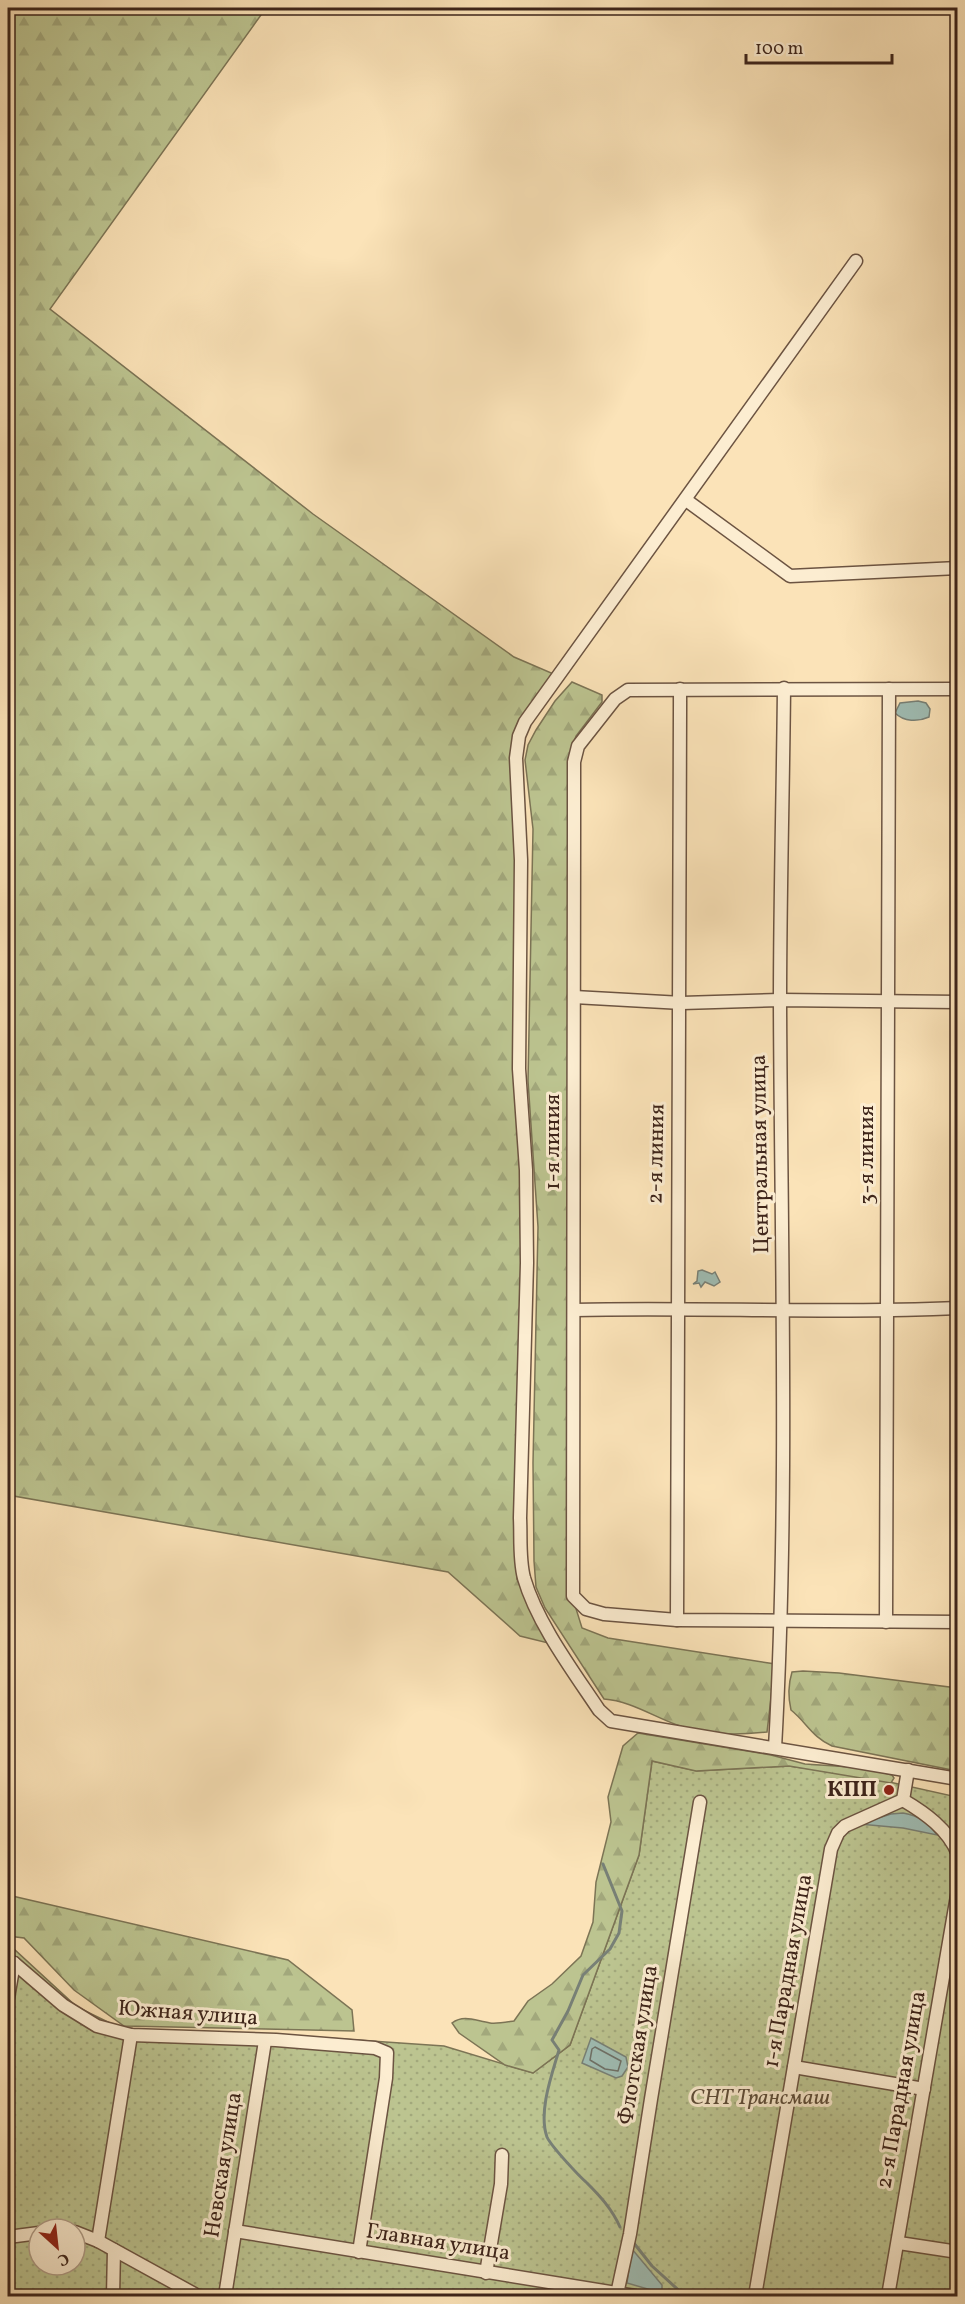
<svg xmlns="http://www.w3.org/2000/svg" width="965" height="2304" viewBox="0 0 965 2304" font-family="Vollkorn,serif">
<defs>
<pattern id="grass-dots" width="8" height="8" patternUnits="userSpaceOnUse" patternTransform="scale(1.5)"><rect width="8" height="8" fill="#bcc490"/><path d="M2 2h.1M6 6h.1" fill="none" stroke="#a2a87c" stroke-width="1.8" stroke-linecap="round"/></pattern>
<pattern id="forest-firs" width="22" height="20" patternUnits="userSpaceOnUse" patternTransform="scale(1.5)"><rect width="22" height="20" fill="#bcc490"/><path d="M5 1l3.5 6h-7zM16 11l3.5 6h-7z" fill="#a2a87c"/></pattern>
</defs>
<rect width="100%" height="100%" fill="#fbe3b8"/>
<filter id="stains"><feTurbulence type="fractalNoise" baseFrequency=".00333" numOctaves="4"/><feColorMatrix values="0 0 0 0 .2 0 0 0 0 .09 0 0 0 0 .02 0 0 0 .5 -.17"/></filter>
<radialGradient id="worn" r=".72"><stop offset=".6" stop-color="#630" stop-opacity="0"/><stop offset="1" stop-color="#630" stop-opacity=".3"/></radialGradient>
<path fill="url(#grass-dots)" stroke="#7c7455" stroke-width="1.5" fill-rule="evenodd" d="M652 1761 697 1771 789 1766 867 1777 957 1797V2296H8V1948L15 1950 77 2007 114 2025 136 2030 269 2034 444 2046 533 2073 570 2045 639 1855ZM39 2229H75V2265H39Z"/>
<g fill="url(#forest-firs)" stroke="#7c7455" stroke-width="1.5">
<path d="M8 8H266L50 309 313 514 514 657 556 675C541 694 520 716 513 739 506 763 515 805 515 830 517 946 509 1061 522 1176L517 1579 548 1643 520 1636 448 1572 8 1495Z"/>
<path d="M572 682 602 695V702L576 736 568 759 573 1599 582 1628 608 1638 775 1664 767 1732C740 1735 709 1736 683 1727 657 1719 632 1701 604 1699L545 1608 536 1587 534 1561 533 1463 538 1227 528 1081 533 829 525 760 528 745 536 730 555 701Z"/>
<path d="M803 1671 839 1673 957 1688V1771L832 1746C812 1737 807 1723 791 1710 788 1697 788 1685 792 1672Z"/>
<path d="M638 1733 771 1755 805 1764 866 1768 892 1775 894 1778 891 1783 789 1766 696 1771 652 1761 639 1855 570 2045 533 2073 505 2065 459 2033 452 2023C464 2014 476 2021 490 2023 497 2024 507 2022 514 2021L528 2001 552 1984 581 1956 593 1922 596 1882 611 1822 608 1797 623 1746Z"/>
<polygon points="8,1895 288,1960 352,2010 354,2031 124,2026 74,1990 24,1938 8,1936"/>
</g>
<g fill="#9fbdb4" stroke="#788076" stroke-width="1.5">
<path d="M918 701 926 703 930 709 929 717C918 722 904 722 895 713L900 703Z"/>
<polygon points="702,1270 712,1274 715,1272 720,1282 714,1286 705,1282 701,1287 699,1283 693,1284 697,1281 698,1271"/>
<path d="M903 1813C919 1816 927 1821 937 1835L903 1828 859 1824 891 1814Z"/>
<polygon points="591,2038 626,2057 628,2067 622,2076 616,2078 582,2063"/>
<polygon points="632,2249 662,2285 662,2289 658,2292 627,2283"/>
</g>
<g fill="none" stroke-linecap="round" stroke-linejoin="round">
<polygon stroke="#6e7067" stroke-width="1.5" points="595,2047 621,2061 618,2071 605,2069 590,2060 592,2049"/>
<g stroke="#788076" stroke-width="3">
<path d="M603 1864 622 1911 619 1933 610 1949 583 1975 568 2011 552 2040 559 2050C552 2074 538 2112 547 2137 551 2146 578 2175 587 2183 600 2196 612 2209 620 2227"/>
<polyline points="633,2242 652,2266 685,2296"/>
</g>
<defs>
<g id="minor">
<path d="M856 261 525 722 519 736 516 758 521 860 519 1069 526 1170 527 1263 520 1518C521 1538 519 1559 524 1578 537 1623 573 1671 599 1710L611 1721 958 1779"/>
<polyline points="686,500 790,576 958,568"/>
<polyline points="958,689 628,690 615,699 578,746 574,762 574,831 573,1596 586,1609 604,1614 677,1620 958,1622"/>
<polyline points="574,997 682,1003 780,1000 958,1002"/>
<path d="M574 1310C702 1307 829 1314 958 1308"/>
<path d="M677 1620C677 1309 681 999 680 689"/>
<polyline points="886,1622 889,689"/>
<path d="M775 1748C789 1499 781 1250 780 1002 780 897 783 792 784 688"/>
<path d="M908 1770 903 1800C925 1813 948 1829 958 1854"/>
<polyline points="8,1961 14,1963 63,2005 97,2026 131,2035 276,2040 375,2048 387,2053 386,2078 359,2252"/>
<polyline points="8,1998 14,1963"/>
<polyline points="794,2067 924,2089"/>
<polyline points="235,2231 635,2296"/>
<polyline points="75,2232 98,2241 198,2296"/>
<polyline points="8,2237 39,2233"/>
<polyline points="98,2241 131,2035"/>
<polyline points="899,2243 958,2252"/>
<polyline points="486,2273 501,2184 502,2155"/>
<polyline points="617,2294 630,2234 651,2099 700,1802"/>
<polyline points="113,2296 114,2250"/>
<polyline points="225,2296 265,2041"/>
<polyline points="755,2296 831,1849 838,1833 845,1826 903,1800"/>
<polyline points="888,2296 958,1890"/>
</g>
</defs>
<use href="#minor" stroke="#6c5442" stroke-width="15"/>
<use href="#minor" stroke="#fcedd1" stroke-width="12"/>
</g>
<circle fill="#8f2418" stroke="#fcedd1" stroke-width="2" cx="889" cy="1790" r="6"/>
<g text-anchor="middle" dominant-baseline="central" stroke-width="6" stroke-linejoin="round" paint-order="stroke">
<g font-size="22" fill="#3d241a" stroke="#fcedd1">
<text transform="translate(553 1142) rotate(-90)">1-я линия</text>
<text transform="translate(657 1154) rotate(-89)">2-я линия</text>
<text transform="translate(761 1154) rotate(-91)">Центральная улица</text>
<text transform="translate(867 1155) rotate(-90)">3-я линия</text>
<text transform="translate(789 1971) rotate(-80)">1-я Парадная улица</text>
<text transform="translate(188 2014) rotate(4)">Южная улица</text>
<text transform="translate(639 2045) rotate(-81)">Флотская улица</text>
<text transform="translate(902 2090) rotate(-80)">2-я Парадная улица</text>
<text transform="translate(224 2165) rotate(-81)">Невская улица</text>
<text transform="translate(438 2243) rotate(9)">Главная улица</text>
</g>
<g font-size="22" font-weight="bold" fill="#3d241a" stroke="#fcedd1" text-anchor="end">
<text x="877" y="1790">КПП</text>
</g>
<g font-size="22" font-style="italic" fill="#5d4c38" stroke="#fcedd1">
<text x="760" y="2098">СНТ Трансмаш</text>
</g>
</g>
<rect width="965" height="2304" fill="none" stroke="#fbe3b8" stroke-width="30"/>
<rect x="9" y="9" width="947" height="2286" fill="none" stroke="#3d241a" stroke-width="3"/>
<rect x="15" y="15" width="935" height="2274" fill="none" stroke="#3d241a" stroke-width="1.5"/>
<g transform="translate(57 2247) rotate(153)"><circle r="28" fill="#fcedd1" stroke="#b09d88" stroke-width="1.5"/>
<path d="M0-4.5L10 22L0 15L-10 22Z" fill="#8f2418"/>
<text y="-9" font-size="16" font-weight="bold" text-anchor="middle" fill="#3d241a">С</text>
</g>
<path d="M746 54v9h146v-9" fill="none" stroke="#3d241a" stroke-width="3"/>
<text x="755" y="54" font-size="18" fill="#3d241a" stroke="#fcedd1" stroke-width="4.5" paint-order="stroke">100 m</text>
<rect width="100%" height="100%" filter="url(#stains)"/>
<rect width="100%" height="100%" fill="url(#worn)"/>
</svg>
